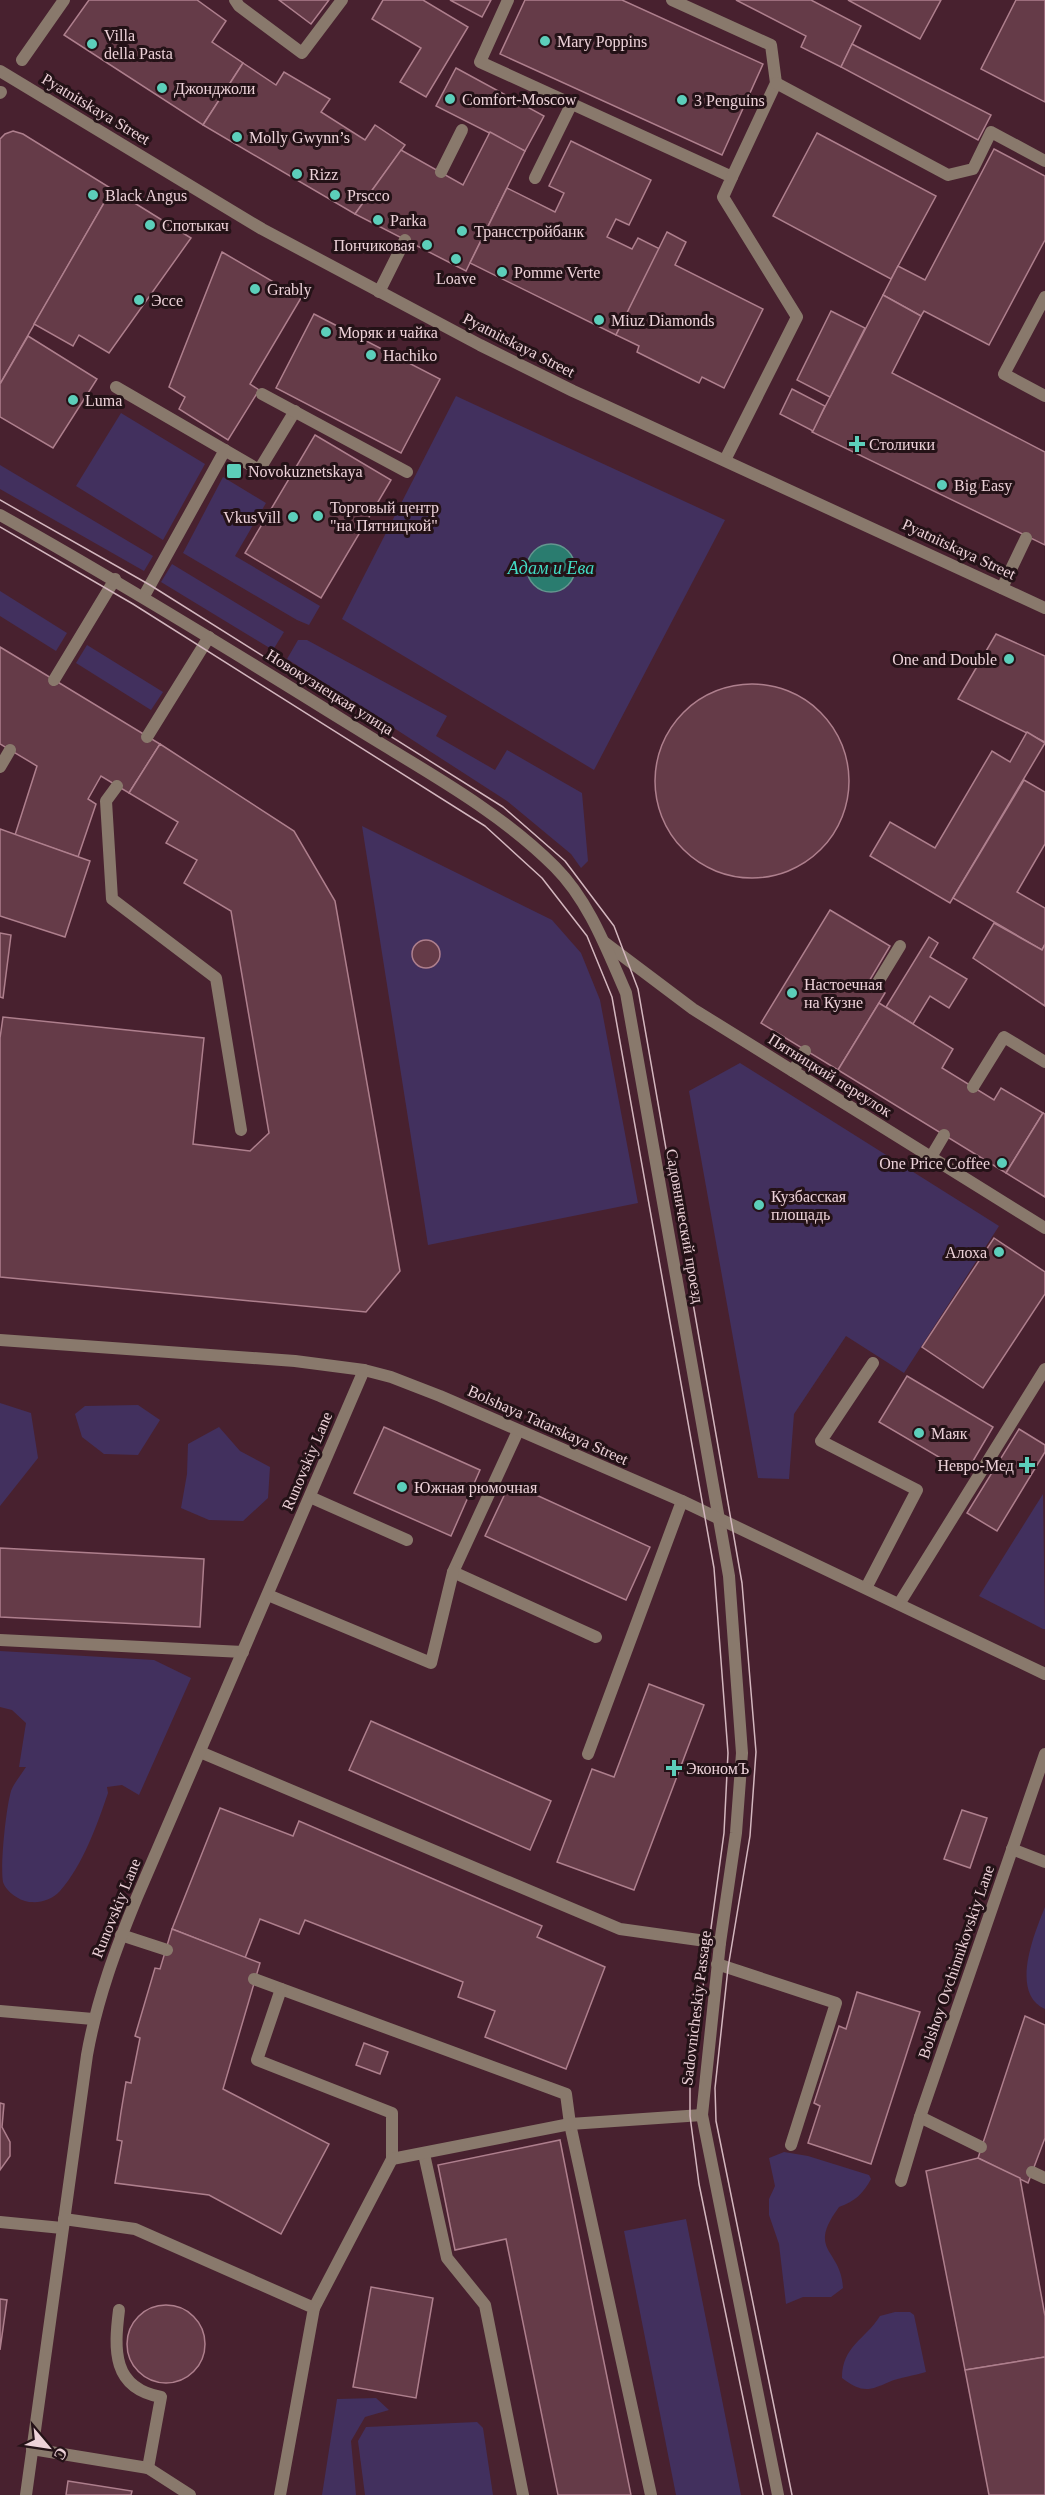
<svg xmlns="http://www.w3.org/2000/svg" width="1045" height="2495" viewBox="0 0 1045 2495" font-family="'Times New Roman',serif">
<rect width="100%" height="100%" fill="#48212f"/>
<g fill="#42305e">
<polygon points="456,396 725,520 594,770 342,619"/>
<polygon points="121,413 205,464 163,540 76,486"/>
<polygon points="0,465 153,556 144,571 0,489"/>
<polygon points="223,477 266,503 235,556 320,606 309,625 297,620 183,553"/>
<polygon points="172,564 284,632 273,650 161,582"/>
<polygon points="0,591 67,633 56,651 0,616"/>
<polygon points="298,640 307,640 447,716 436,736 495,770 507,750 582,793 588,861 581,868 571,854 507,801 287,659"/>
<polygon points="87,645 163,692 151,710 76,663"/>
<polygon points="362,826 552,920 581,953 600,1000 638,1203 428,1245"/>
<polygon points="740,1063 999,1226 904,1373 846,1336 794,1414 789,1479 758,1478 689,1091"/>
<polygon points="0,1403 31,1413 38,1458 0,1506"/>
<polygon points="138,1405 160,1420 138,1455 104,1454 82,1437 75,1414 85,1406"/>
<polygon points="219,1427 240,1451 270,1467 268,1498 243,1521 209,1520 181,1508 187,1474 188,1444"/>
<polygon points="1043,1494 1045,1629 1043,1629 979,1596"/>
<path d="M0 1651 154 1660 191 1678 139 1795 122 1785 107 1787 108 1793C97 1825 83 1865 60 1891 53 1899 41 1903 31 1902 21 1902 6 1892 3 1882 0 1866 6 1808 11 1791 14 1783 21 1775 26 1767H19L26 1723 12 1710 0 1707Z"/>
<path d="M1045 1907V2009C1009 1993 1035 1932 1045 1907Z"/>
<path d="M784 2152 808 2156 869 2175 871 2179C863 2194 855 2201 839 2207 806 2252 841 2248 843 2288L831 2297H803L786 2304 779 2244 769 2215V2199L775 2186 769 2158Z"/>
<polygon points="686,2219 741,2495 676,2495 624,2231"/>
<path d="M895 2312H910L914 2315 926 2372C914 2376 900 2377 889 2382 869 2391 862 2393 842 2378 842 2346 865 2340 880 2316Z"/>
<polygon points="376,2398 389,2410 365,2417 351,2441 356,2495 322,2495 337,2399"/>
<polygon points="477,2422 483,2428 493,2495 365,2495 358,2441 366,2427"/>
</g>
<circle fill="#2a7c6f" stroke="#64968f" stroke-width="1.5" cx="551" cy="568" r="24"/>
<g fill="#653b48" stroke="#ae7f8d" stroke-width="1.5">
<polygon points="89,0 197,0 226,21 212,42 243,63 203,125 64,35"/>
<polygon points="279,0 329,0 311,24"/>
<polygon points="383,0 423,0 468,27 426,97 400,82 421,48 372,19"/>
<polygon points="450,0 491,0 482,17"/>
<polygon points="525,0 622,0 763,64 722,155 500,54"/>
<polygon points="736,0 811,0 861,26 841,67 801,47 806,36"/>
<polygon points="848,0 941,0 920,39"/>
<polygon points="1016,0 1045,0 1045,102 981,69"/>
<polygon points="852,44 991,115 978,140 841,67"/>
<polygon points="243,63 276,85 284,72 330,99 321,112 365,140 375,125 405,145 355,214 203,125"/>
<polygon points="456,68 544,116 525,151 436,106"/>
<polygon points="13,131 23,134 112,189 0,384 0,139 5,134"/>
<polygon points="490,132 525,151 466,271 355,214 401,150 463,185"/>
<polygon points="817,133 936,196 891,279 773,216"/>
<polygon points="571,141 651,180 629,225 616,219 607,237 632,249 638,238 660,249 616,335 470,263 507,188 555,212 564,193 549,186"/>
<polygon points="994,149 1045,176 1045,240 989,345 924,311 921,316 883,295 898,266 925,280"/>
<polygon points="112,189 191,238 109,353 79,335 73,346 34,324"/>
<polygon points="667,232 686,242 675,265 763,309 724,388 702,377 699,383 637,352 639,346 616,335"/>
<polygon points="222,252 301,298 250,384 259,390 228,440 179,409 185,397 169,387"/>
<polygon points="883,295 921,316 892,373 1045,452 1045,545 812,432"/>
<polygon points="831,311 865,328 830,397 797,380"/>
<polygon points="314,314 440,379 401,453 276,388"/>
<polygon points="28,336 97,379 53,448 0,417 0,384"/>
<polygon points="792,389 825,406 813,431 780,414"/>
<polygon points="315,435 391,480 321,598 245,553"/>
<polygon points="996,634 1045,656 1045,742 958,699"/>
<polygon points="0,647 160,744 129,793 101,776 88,799 96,804 78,857 15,835 37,766 0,744"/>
<circle cx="752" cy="781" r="97"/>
<polygon points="1027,732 1045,743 950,903 870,856 890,822 935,848 992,751 1010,762"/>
<polygon points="160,744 294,831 335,901 400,1271 366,1312 0,1277 0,1038 3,1017 204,1038 193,1144 250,1151 269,1133 231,911 184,883 197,860 166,843 178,822 129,793"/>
<polygon points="1024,780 1045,792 1045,844 1017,892 1045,908 1045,944 1042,950 953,898"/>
<polygon points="0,829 90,861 65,937 0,916"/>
<polygon points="830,910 890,946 868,983 885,993 838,1070 761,1023"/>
<polygon points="994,923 1042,950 1045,944 1045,1006 973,958"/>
<polygon points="0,933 11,935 3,998 0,997"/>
<polygon points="929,937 938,943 930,957 967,979 949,1008 930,996 913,1024 886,1007"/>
<circle cx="426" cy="954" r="14"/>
<polygon points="879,1003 953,1049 942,1068 994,1100 1001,1088 1043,1113 1006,1173 838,1070"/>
<polygon points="1043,1113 1045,1114 1045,1197 1006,1173"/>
<polygon points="994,1238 1045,1272 1045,1294 983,1388 922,1347"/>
<polygon points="907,1376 993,1427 966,1473 879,1422"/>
<polygon points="384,1427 480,1470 451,1536 354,1493"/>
<polygon points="1019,1429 1045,1445 1045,1452 997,1531 967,1513"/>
<polygon points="510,1483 650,1547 626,1600 485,1536"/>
<polygon points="0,1548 204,1559 200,1627 0,1617"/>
<polygon points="649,1684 704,1705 634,1890 557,1862 592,1769 614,1777"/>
<polygon points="371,1721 551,1801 530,1850 349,1770"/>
<polygon points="220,1808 293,1836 299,1821 542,1926 537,1937 605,1967 566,2069 485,2037 495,2011 458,1997 463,1982 305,1920 299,1934 260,1919 245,1958 172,1929"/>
<polygon points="962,1810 987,1818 970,1868 944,1859"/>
<polygon points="172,1929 260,1963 223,2089 329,2144 281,2234 209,2195 115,2183 122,2141 117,2140 121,2112 126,2082 131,2083 140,2038 135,2036 155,1968 160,1969"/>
<polygon points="857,1992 920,2012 871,2164 808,2143 820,2106 814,2103 839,2026 846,2029"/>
<polygon points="1025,2016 1045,2025 1045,2138 1028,2183 978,2158"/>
<polygon points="364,2043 388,2052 380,2074 356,2065"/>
<polygon points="0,2103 4,2104 2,2127 10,2142 10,2156 0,2170"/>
<polygon points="560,2140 594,2313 631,2495 558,2495 506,2239 455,2250 438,2165"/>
<polygon points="978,2158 1020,2178 1045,2316 1045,2357 965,2370 926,2171"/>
<polygon points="371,2287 433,2298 416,2398 353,2387"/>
<polygon points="0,2299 7,2300 0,2350"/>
<circle cx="166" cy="2344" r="39"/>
<polygon points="1045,2357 1045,2495 989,2495 965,2370"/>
<polygon points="68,2481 132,2491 131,2495 66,2495"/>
</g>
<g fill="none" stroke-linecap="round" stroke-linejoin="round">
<g stroke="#89796c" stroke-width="12">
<polyline points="235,0 239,6 302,53 342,0"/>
<polyline points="508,0 480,62 732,177 723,197 797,317 725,460"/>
<polyline points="672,0 771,45 776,83 732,177"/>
<polyline points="776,83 948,175 973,169 991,132 1045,161"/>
<polyline points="441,172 462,130"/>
<polyline points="535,178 572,103"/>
<polyline points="379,292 405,240"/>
<polyline points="1045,297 1004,374 1045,396"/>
<polyline points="116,387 259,470 295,411"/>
<polyline points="262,394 407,472"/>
<polyline points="1002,588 1026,538"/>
<polyline points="144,596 225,450"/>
<polyline points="54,680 115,579"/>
<polyline points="147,737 209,637"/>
<polyline points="0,767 10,750"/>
<polyline points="117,786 106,801 112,899 216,978 241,1130"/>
<polyline points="875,987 900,946"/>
<polyline points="793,1071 805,1051"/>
<polyline points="973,1087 1004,1037 1045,1062"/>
<polyline points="931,1157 944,1135"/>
<polyline points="518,1431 453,1572 596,1637"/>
<polyline points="310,1497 407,1540"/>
<polyline points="866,1588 917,1490 821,1441 873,1363"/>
<polyline points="268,1595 431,1663 453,1572"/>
<polyline points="899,1604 1045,1369"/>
<polyline points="0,1640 243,1652"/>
<polyline points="200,1752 620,1929 720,1943"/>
<polyline points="588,1754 682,1501"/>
<polyline points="1012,1849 1045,1862"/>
<polyline points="121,1935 167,1950"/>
<polyline points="717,1964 836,2003 791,2145"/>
<polyline points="254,1979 566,2094 570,2124 651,2495"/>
<polyline points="281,1989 257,2060 392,2113 392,2159 314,2308"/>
<polyline points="0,2011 93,2019"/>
<polyline points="920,2117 981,2147"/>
<polyline points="424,2154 447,2258 485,2305 523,2495"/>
<polyline points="392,2159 570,2124 702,2115"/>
<polyline points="1032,2172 1045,2178"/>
<polyline points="64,2219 135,2229 314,2308 280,2495"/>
<polyline points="0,2222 62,2228"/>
<path d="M119 2310C114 2350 112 2388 161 2397L148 2468"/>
<polyline points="32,2449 148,2468 190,2495"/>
</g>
<g stroke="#89796c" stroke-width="12">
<polyline points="22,60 64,0"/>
<polyline points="0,93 1,92"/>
<polyline points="604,942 693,1009 1045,1228"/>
</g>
<g stroke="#89796c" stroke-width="12">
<path d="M0 515C120 582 237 654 354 727 423 770 497 809 555 867 589 901 607 950 626 993L729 1576 742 1753 736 1833 720 1943 702 2115 778 2495"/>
<polyline points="0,1340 295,1361 364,1370 391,1377 440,1396 682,1501 1045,1674"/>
<polyline points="901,2181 920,2117 1045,1754"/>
<path d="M26 2495 87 2055C97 1999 116 1948 137 1897L364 1370"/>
</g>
<polyline stroke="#89796c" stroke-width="12" points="0,71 262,229 480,345 573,391 1045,608"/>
<g stroke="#d4b7bf" stroke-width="1.5">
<polyline points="0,500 150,585 503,807 565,861 614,926 638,989 742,1583 756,1752 750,1836 728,1968 715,2088 716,2121 792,2495"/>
<polyline points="0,527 133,604 485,826 542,878 587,936 612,997 714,1568 728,1753 724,1833 690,2082 690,2116 699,2184 763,2495"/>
</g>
</g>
<g fill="#5cceba" stroke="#241217" stroke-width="2">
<circle cx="545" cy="41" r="6"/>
<circle cx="92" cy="44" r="6"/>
<circle cx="162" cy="88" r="6"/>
<circle cx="450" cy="99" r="6"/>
<circle cx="682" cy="100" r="6"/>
<circle cx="237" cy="137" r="6"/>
<circle cx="297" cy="174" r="6"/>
<circle cx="93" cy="195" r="6"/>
<circle cx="335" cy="195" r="6"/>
<circle cx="378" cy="220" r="6"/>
<circle cx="150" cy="225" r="6"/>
<circle cx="462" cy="231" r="6"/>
<circle cx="427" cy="245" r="6"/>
<circle cx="456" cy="259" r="6"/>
<circle cx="502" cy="272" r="6"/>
<circle cx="255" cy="289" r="6"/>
<circle cx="139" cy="300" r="6"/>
<circle cx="599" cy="320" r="6"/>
<circle cx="326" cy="332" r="6"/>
<circle cx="371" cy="355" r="6"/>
<circle cx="73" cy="400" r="6"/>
<path d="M854 435h6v6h6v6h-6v6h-6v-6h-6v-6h6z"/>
<rect x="226" y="463" width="16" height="16" rx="3"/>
<circle cx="942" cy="485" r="6"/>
<circle cx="318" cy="516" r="6"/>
<circle cx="293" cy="517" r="6"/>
<circle cx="1009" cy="659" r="6"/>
<circle cx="792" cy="993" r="6"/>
<circle cx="1002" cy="1163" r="6"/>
<circle cx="759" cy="1205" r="6"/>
<circle cx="999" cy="1252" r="6"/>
<circle cx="919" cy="1433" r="6"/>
<path d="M1024 1456h6v6h6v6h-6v6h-6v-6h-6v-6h6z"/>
<circle cx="402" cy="1487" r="6"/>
<path d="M671 1759h6v6h6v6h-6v6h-6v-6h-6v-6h6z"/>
</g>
<g text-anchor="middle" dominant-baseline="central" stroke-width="6" stroke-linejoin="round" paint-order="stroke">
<g font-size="16" fill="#edd2d9" stroke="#241217" text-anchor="start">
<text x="104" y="35">Villa<tspan x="104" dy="18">della Pasta</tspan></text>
<text x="557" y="41">Mary Poppins</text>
<text x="174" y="88">Джонджоли</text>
<text x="462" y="99">Comfort-Moscow</text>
<text x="694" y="100">3 Penguins</text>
<text x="249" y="137">Molly Gwynn’s</text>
<text x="309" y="174">Rizz</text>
<text x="105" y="195">Black Angus</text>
<text x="347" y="195">Prscco</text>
<text x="390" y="220">Parka</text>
<text x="162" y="225">Спотыкач</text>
<text x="474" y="231">Трансстройбанк</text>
<text x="415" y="245" text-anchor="end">Пончиковая</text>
<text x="514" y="272">Pomme Verte</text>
<text x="456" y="278" text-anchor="middle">Loave</text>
<text x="267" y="289">Grably</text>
<text x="151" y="300">Эссе</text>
<text x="611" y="320">Miuz Diamonds</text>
<text x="338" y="332">Моряк и чайка</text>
<text x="383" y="355">Hachiko</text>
<text x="85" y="400">Luma</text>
<text x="869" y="444">Столички</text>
<text x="248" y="471">Novokuznetskaya</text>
<text x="954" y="485">Big Easy</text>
<text x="330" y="507">Торговый центр<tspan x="330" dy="18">"на Пятницкой"</tspan></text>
<text x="281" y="517" text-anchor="end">VkusVill</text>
<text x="997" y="659" text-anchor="end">One and Double</text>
<text x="804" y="984">Настоечная<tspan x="804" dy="18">на Кузне</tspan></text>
<text x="990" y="1163" text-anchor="end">One Price Coffee</text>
<text x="771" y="1196">Кузбасская<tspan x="771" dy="18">площадь</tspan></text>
<text x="987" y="1252" text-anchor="end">Алоха</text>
<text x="931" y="1433">Маяк</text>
<text x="1014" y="1465" text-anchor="end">Невро-Мед</text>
<text x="414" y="1487">Южная рюмочная</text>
<text x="686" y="1768">ЭкономЪ</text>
</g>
<g font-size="16" fill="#edd2d9" stroke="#241217">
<text transform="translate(96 109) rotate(31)">Pyatnitskaya Street</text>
<text transform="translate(519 345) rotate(27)">Pyatnitskaya Street</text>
<text transform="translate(959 549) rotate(25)">Pyatnitskaya Street</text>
<text transform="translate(330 692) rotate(32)">Новокузнецкая улица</text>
<text transform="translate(830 1075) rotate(32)">Пятницкий переулок</text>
<text transform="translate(685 1226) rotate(80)">Садовнический проезд</text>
<text transform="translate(548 1425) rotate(24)">Bolshaya Tatarskaya Street</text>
<text transform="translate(307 1461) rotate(-67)">Runovskiy Lane</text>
<text transform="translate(116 1908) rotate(-68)">Runovskiy Lane</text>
<text transform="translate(956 1962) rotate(-71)">Bolshoy Ovchinnikovskiy Lane</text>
<text transform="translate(696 2008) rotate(-83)">Sadovnicheskiy Passage</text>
</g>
<g font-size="18" font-style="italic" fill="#42ddc5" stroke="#241217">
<text x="551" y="568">Адам и Ева</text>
</g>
</g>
<g transform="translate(48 2447) rotate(119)" stroke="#241217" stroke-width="4.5" paint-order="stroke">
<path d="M0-4.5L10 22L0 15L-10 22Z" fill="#edd2d9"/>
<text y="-9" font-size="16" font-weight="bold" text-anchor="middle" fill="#edd2d9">С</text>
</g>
</svg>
